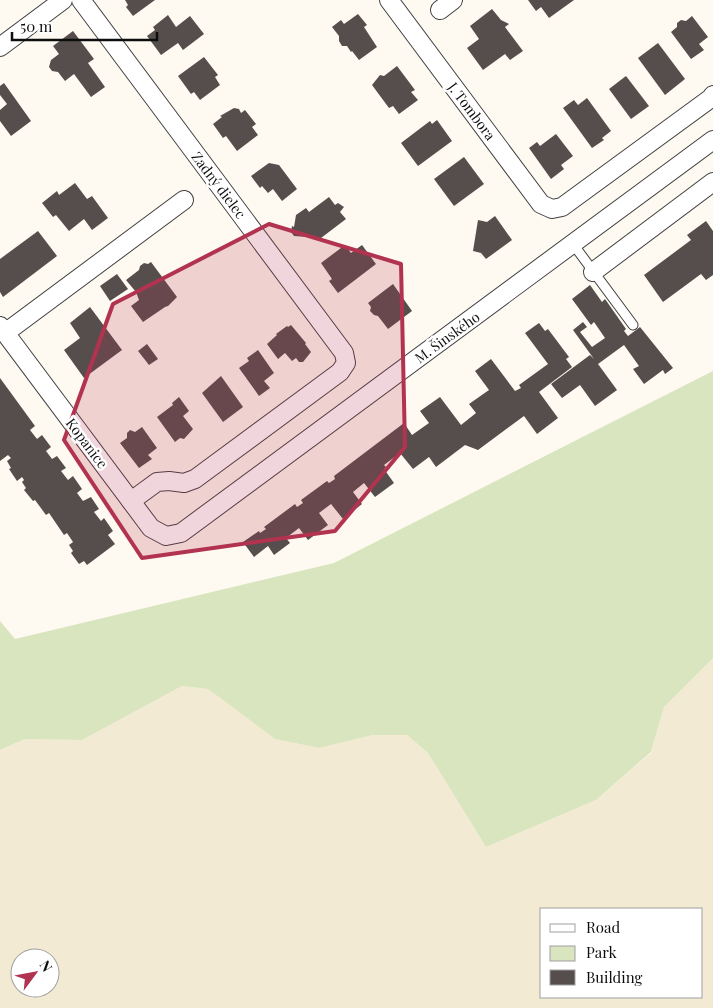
<svg xmlns="http://www.w3.org/2000/svg" width="713" height="1008" viewBox="0 0 713 1008" font-family="'Playfair Display',serif">
<rect width="100%" height="100%" fill="#fef9f1"/>
<path fill="#f2ead3" fill-rule="evenodd" d="M713 658V1008H0V750L25 739 82 740 182 686 208 689 275 739 319 748 373 735H407L428 753 486 847 596 800 651 753 664 707ZM542 909H702V997H542ZM20 958H50V988H20Z"/>
<polygon fill="#d9e5be" points="713,371 713,658 664,707 651,752 596,800 486,847 428,753 407,735 373,735 319,748 275,739 208,689 182,686 82,740 25,739 0,750 0,621 15,639 334,563"/>
<g fill="#564e4c">
<polygon points="125,0 155,0 133,16 126,7 128,5"/>
<polygon points="528,0 574,0 549,18 541,7 536,11"/>
<polygon points="492,9 501,20 509,24 505,27 523,51 510,60 505,54 483,70 467,48 479,39 470,26"/>
<polygon points="358,14 367,25 364,27 377,47 359,60 352,51 351,52 347,46 342,46 339,41 339,36 332,27 341,20 344,24"/>
<polygon points="168,15 176,27 190,16 204,34 183,50 178,43 161,55 147,36 155,30 153,27"/>
<polygon points="692,16 708,37 699,44 704,50 691,59 671,32 677,27 677,23 681,20 686,21"/>
<polygon points="73,31 94,59 88,63 105,87 91,97 74,74 65,81 58,72 52,71 49,67 51,60 59,54 53,46"/>
<polygon points="658,43 685,79 665,95 638,58"/>
<polygon points="204,57 218,75 215,77 220,85 200,100 194,92 191,94 178,76"/>
<polygon points="397,66 415,90 411,92 418,100 399,114 393,106 389,108 372,85 380,75 384,76"/>
<polygon points="626,76 649,106 631,119 609,89"/>
<polygon points="4,83 31,121 11,136 0,121 0,110 7,104 0,95 0,86"/>
<polygon points="587,98 611,131 602,138 604,140 592,148 563,108 574,100 578,105"/>
<polygon points="234,108 239,109 241,113 245,110 256,124 252,127 258,135 237,151 226,136 223,138 213,124 222,117 220,116"/>
<polygon points="437,120 452,141 418,166 401,143 430,121 432,124"/>
<polygon points="556,134 573,156 561,165 564,169 551,179 529,148 537,142 540,146"/>
<polygon points="464,157 484,184 454,206 434,179"/>
<polygon points="269,163 279,165 297,189 282,201 273,189 268,193 262,186 260,188 251,176"/>
<polygon points="75,183 87,199 92,196 108,218 92,230 84,219 69,231 56,215 53,217 42,203 57,191 59,195"/>
<polygon points="329,197 335,205 338,203 344,207 340,212 346,219 321,238 294,236 291,232 292,226 294,227 296,215 306,208 309,212"/>
<polygon points="495,216 512,240 486,259 481,253 473,251 478,220 487,222"/>
<polygon points="706,221 713,231 713,275 706,280 701,274 663,302 644,275 691,240 687,235"/>
<polygon points="38,231 57,256 3,297 0,292 0,259"/>
<polygon points="345,245 351,253 362,245 376,264 338,293 329,281 332,279 321,263"/>
<polygon points="151,262 177,297 168,306 165,307 143,322 131,306 139,300 136,292 126,280 139,270 140,266 144,263 148,264"/>
<polygon points="117,274 128,289 110,301 100,286"/>
<polygon points="393,284 412,311 388,329 378,316 374,315 370,311 371,307 368,303"/>
<polygon points="590,285 602,302 605,299 626,329 624,331 628,336 640,327 673,368 665,374 663,370 644,384 633,369 639,366 624,345 598,364 617,390 595,406 580,385 562,398 551,384 590,355 594,359 573,330 583,322 587,327 580,332 592,347 605,338 594,322 591,325 572,299"/>
<polygon points="90,307 122,350 84,378 64,350 80,338 70,323"/>
<polygon points="539,323 545,331 548,329 569,357 566,359 572,367 539,392 558,418 537,434 524,416 478,450 465,445 436,467 429,457 413,469 400,453 384,465 386,467 384,469 394,483 375,497 364,483 353,492 362,504 343,519 331,504 319,513 328,525 308,540 299,528 286,538 290,543 274,555 268,546 254,557 243,542 259,531 260,533 266,529 264,527 295,504 297,507 303,503 301,500 327,481 329,483 335,479 334,476 404,423 412,435 429,423 420,411 440,397 461,425 476,413 469,404 489,390 475,371 491,359 515,391 521,388 519,385 548,364 525,333"/>
<polygon points="291,325 306,343 305,344 311,352 303,362 299,362 296,358 292,361 285,353 278,359 267,344 277,335 276,334 287,326 288,327"/>
<polygon points="147,344 158,359 149,365 138,351"/>
<polygon points="258,350 274,373 264,381 270,388 259,396 239,368 249,361 247,358"/>
<polygon points="221,376 243,407 223,422 202,393"/>
<polygon points="0,378 35,426 30,430 37,439 42,435 51,447 46,451 52,459 57,456 66,468 61,471 68,480 73,476 82,489 77,493 83,501 91,497 99,509 94,512 101,521 104,518 113,531 108,535 115,544 87,565 84,561 79,564 71,553 73,551 69,545 73,542 67,533 64,535 49,513 46,515 35,500 33,501 24,490 26,488 22,482 24,480 22,477 17,481 9,469 11,468 7,461 11,458 8,455 0,461"/>
<polygon points="179,397 189,411 183,416 193,429 184,439 180,438 175,442 157,417 173,405 172,403"/>
<polygon points="142,427 157,448 148,455 152,459 139,468 120,443 127,438 127,433 130,430 135,432"/>
</g>
<g fill="none" stroke-linecap="round" stroke-linejoin="round">
<defs>
<polyline id="lane" points="573,244 633,325"/>
<g id="street">
<polyline points="81,0 344,353 346,363 340,372 195,479 184,483 169,481 157,482 131,501"/>
<polyline points="389,0 541,204 552,209 562,207 711,98 713,95"/>
<polyline points="440,10 453,0"/>
<polyline points="0,47 63,0"/>
<polyline points="593,272 713,182"/>
<polyline points="0,326 151,528 166,536 181,533 713,140"/>
<polyline points="5,333 184,200"/>
</g>
</defs>
<use href="#lane" stroke="#414141" stroke-width="11"/>
<use href="#street" stroke="#414141" stroke-width="20"/>
<use href="#lane" stroke="#fff" stroke-width="9"/>
<use href="#street" stroke="#fff" stroke-width="18"/>
</g>
<path fill="#b23350" fill-opacity="0.2" stroke="#b23350" stroke-width="4" stroke-linejoin="round" d="M269 224 401 264 405 447 335 531 142 558 64 440 113 304Z"/>
<g text-anchor="middle" dominant-baseline="central" stroke-width="5" stroke-linejoin="round" paint-order="stroke">
<g font-size="14" fill="#0e0e0e" stroke="#fff">
<text transform="translate(472 111) rotate(53)">J. Tombora</text>
<text transform="translate(219 185) rotate(53)">Zadný dielec</text>
<text transform="translate(447 337) rotate(-36)">M. Šinského</text>
<text transform="translate(87 443) rotate(53)">Kopanice</text>
</g>
</g>
<rect x="540" y="908" width="162" height="90" fill="#ffffff" stroke="#9f9f9f"/>
<rect x="550" y="924" width="25" height="8" fill="#ffffff" stroke="#9f9f9f"/>
<text x="586" y="933" font-size="15" fill="#0e0e0e">Road</text>
<rect x="550" y="946" width="25" height="15" fill="#d9e5be" stroke="#9f9f9f"/>
<text x="586" y="958" font-size="15" fill="#0e0e0e">Park</text>
<rect x="550" y="970" width="25" height="15" fill="#564e4c" stroke="#9f9f9f"/>
<text x="586" y="983" font-size="15" fill="#0e0e0e">Building</text>
<g transform="translate(35 973) rotate(58)"><circle r="24" fill="#ffffff" stroke="#9f9f9f"/>
<path d="M0-4L9 19L0 12L-9 19Z" fill="#b23350"/>
<text y="-8" font-size="14" font-weight="bold" text-anchor="middle" fill="#0e0e0e">N</text>
</g>
<path d="M12 32v8h145v-8" fill="none" stroke="#0e0e0e" stroke-width="2.5"/>
<text x="20" y="32" font-size="15" fill="#0e0e0e" stroke="#ffffff" stroke-width="4" paint-order="stroke">50 m</text>
</svg>
